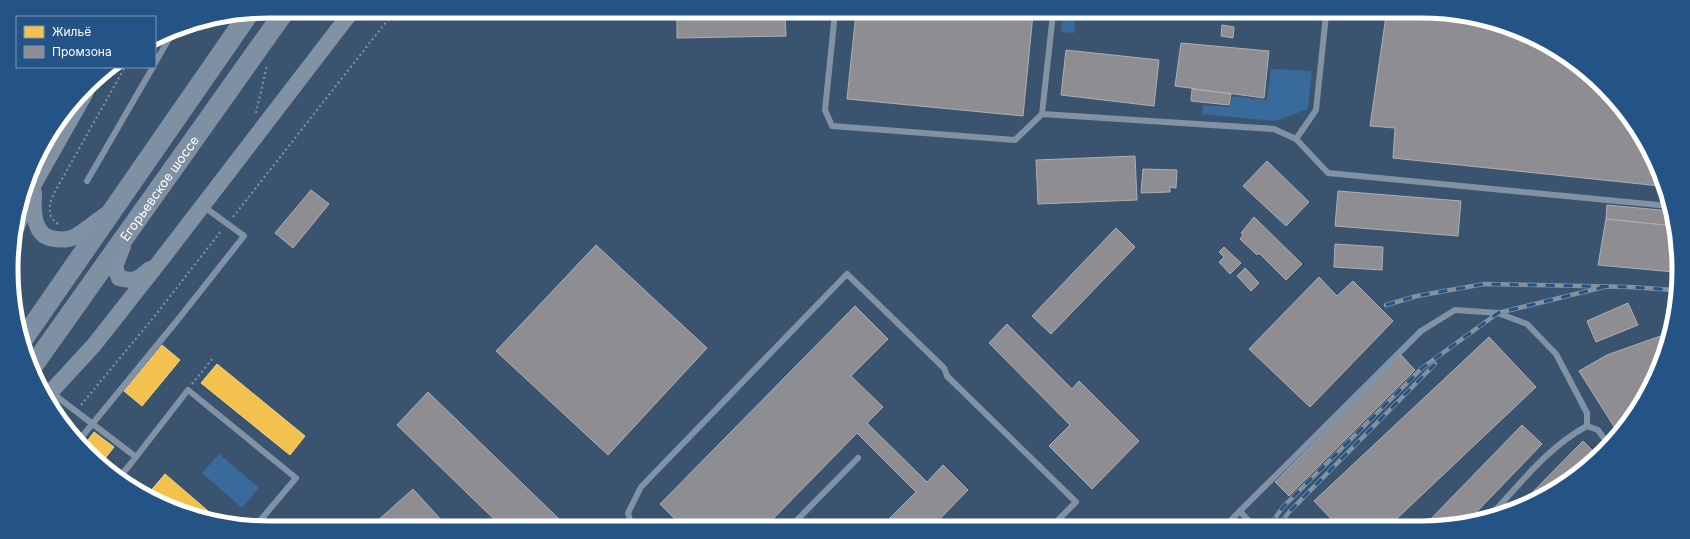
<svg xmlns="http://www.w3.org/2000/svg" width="1690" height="539" viewBox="0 0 1690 539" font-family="Inter,sans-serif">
<rect width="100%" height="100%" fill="#3a546f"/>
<g fill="#386a9b">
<polygon points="1063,14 1076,14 1074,33 1061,32"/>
<polygon points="1271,69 1312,71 1308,109 1275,121 1202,114 1203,105 1229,107 1232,96 1267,100"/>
<polygon points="219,454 259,488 242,508 202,473"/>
</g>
<g fill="#f2c14e" stroke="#f6d483">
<polygon points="162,345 180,360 142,406 124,391"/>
<polygon points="217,364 305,436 290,455 201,383"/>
<polygon points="94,432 114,447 103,461 85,444"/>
<polygon points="165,474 222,523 148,494"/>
</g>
<g fill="#8d8d92" stroke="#afafb3">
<polygon points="677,13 785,13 786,36 677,38"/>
<polygon points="856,13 1033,14 1023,116 847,99"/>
<polygon points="1386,16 1471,16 1564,55 1636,126 1660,186 1393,158 1395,128 1370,126"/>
<polygon points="1222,25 1234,27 1233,38 1221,36"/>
<polygon points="1181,43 1269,51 1264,98 1175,86"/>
<polygon points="1066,50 1159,60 1154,106 1061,95"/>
<polygon points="1192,89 1231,94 1229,105 1191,101"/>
<polygon points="1135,156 1137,200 1038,204 1036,160"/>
<polygon points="1267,161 1309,202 1286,226 1243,186"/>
<polygon points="1143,169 1177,170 1176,188 1170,187 1170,192 1141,193"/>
<polygon points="311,190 329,204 293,248 275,233"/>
<polygon points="1338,191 1461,201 1458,236 1335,226"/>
<polygon points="1607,205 1671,211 1674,219 1674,226 1606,219"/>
<polygon points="1254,217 1302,264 1286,280 1259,253 1257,255 1240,239 1243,235 1241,233"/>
<polygon points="1606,219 1674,226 1674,272 1598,265"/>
<polygon points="1116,228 1135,247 1051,334 1032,316"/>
<polygon points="1335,244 1383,247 1382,270 1334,267"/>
<polygon points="596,245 707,348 608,455 496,351"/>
<polygon points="1224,247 1241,263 1230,274 1219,262 1224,257 1219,252"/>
<polygon points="1245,268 1259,283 1251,291 1237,276"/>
<polygon points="1319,277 1337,296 1353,281 1393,321 1310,407 1249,349"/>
<polygon points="1628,303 1638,325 1596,342 1587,321"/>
<polygon points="855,306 888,339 851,376 883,407 867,423 927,482 943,465 968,490 934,525 884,524 916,492 857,433 768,524 718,524 714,520 710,524 680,524 660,504"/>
<polygon points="1007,324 1072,389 1079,381 1139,441 1092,489 1049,446 1070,425 989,343"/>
<polygon points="1669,333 1644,399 1618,433 1579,371 1607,355"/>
<polygon points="1489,337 1536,387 1389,526 1337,525 1314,501"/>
<polygon points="1401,355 1415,370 1289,496 1275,482"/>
<polygon points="428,392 559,519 554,524 499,524 397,425"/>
<polygon points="1522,425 1542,444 1467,522 1454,526 1424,526"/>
<polygon points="1583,441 1598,456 1535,501 1518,507"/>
<polygon points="413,489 444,523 375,523"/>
</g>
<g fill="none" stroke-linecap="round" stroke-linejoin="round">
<g stroke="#8192a5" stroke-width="2" stroke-dasharray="2 3" stroke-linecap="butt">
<polyline points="256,113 267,65"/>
<polyline points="233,217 394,12"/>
<path d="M58 224C47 217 49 205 53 195L125 67"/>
<polyline points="192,384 213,358"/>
<polyline points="81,405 154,317 221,231"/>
<polyline points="66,424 71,418"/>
</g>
<g stroke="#8192a5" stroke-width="6">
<polyline points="835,13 825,110 832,126 1015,140 1042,114 1274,129 1296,139 1328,173 1669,206"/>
<polyline points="155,63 174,30"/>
<polyline points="1042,114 1053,14"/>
<polyline points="1296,139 1316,110 1326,15"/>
<polyline points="87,181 153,67"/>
<polyline points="52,393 136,457 119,478"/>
<polyline points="80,439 180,317 244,236 203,206"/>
<polyline points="136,457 188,390 296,478 258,523"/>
<polyline points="1240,511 1421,331 1455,310 1498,313 1527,324 1556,354 1587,413 1587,426"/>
<path d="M1491 515C1520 484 1549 446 1587 426L1598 430 1609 445"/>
<polyline points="631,524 628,513 641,487 847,274 944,368 947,376 1076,502 1053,525"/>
<polyline points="793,524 858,458"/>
<polyline points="1226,525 1240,511 1252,525"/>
</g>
<g stroke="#8192a5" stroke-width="16">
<path d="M34 192C33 209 32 238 56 239 62 240 68 240 74 237 85 231 96 221 107 214"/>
<polyline points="13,237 34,184 86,92"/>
<path d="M123 246 115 267 119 278C134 282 139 279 150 269"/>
<polyline points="47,396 94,345 164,256 352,11"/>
</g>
<g stroke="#7f90a2" stroke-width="20">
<polyline points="22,341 248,15"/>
<path id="s1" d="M33 366 285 11"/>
</g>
<defs>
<g id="rail">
<polyline points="1386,305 1417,296 1484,284 1630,287 1674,290"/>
<polyline points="1270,525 1283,507 1422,368 1498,313 1604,287"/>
<polyline points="1279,525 1289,512 1435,364"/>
</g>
</defs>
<use href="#rail" stroke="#8192a4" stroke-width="4.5"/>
<use href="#rail" stroke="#245385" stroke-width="3" stroke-dasharray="9" stroke-linecap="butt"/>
</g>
<g text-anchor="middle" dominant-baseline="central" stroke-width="4" stroke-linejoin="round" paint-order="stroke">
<g font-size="13" fill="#fff" stroke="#245385">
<text stroke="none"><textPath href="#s1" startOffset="218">Егорьевское шоссе</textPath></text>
</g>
</g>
<path d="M0 0H1690V539H0ZM269 18H1421A251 251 0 0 1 1672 269V270A251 251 0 0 1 1421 521H269A251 251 0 0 1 18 270V269A251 251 0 0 1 269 18Z" fill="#245385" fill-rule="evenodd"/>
<path fill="none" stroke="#fff" stroke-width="5" d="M269 18H1421A251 251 0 0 1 1672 269V270A251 251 0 0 1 1421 521H269A251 251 0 0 1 18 270V269A251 251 0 0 1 269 18Z"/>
<rect x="16" y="16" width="140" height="52" fill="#245385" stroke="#7c98b6"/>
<rect x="24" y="26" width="20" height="12" fill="#f2c14e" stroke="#7c98b6"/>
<text x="52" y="36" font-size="12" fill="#ffffff">Жильё</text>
<rect x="24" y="46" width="20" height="12" fill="#8d8d92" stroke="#7c98b6"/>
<text x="52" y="56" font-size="12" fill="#ffffff">Промзона</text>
</svg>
